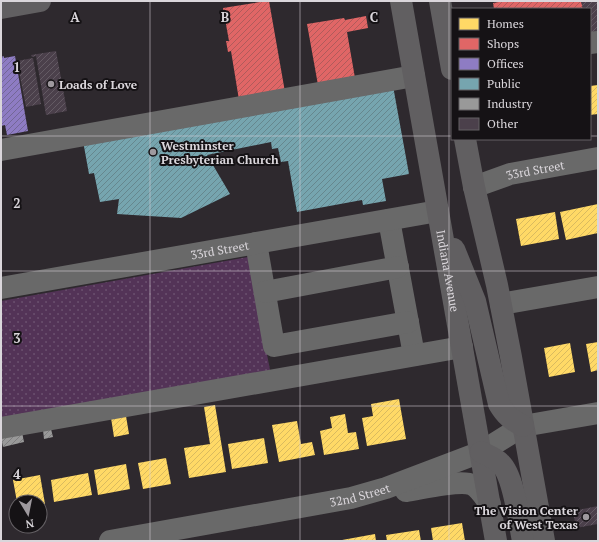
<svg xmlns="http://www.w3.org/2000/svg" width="599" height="542" viewBox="0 0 599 542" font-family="'PT Serif',serif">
<defs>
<pattern id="grass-dots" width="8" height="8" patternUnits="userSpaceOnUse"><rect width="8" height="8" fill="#533357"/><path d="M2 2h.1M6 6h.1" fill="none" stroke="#6b506f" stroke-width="1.8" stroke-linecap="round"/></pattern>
<pattern id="homes-hatch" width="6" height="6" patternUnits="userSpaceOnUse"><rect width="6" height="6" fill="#ffd966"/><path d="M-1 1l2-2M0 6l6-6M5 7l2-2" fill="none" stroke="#d9ba5f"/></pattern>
<pattern id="shops-hatch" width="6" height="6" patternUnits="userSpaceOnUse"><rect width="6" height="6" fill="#e06666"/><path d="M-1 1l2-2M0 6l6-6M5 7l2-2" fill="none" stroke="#b05b5b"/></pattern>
<pattern id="offices-hatch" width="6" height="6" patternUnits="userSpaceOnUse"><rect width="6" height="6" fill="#8e7cc3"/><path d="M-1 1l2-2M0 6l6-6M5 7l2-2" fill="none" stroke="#736796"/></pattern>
<pattern id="public-hatch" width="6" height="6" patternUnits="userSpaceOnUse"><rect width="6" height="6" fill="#76a5af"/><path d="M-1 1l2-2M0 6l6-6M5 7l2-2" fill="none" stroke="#66878e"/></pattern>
<pattern id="industry-hatch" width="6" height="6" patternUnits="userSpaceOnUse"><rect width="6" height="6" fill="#999"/><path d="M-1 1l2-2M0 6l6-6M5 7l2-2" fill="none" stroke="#7f7e7f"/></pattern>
<pattern id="building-hatch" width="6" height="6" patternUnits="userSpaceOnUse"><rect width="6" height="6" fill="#4b404b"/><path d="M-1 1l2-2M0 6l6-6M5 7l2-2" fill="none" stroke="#645b64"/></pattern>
</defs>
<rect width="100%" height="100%" fill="#2e292e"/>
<polygon fill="url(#grass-dots)" points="248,257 271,375 1,423 1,301"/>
<g fill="url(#homes-hatch)">
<polygon points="598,85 598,114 590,115 590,86"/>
<polygon points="598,204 598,233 566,240 560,212"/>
<polygon points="555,212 559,239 521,246 516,219"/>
<polygon points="598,342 598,370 591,372 586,344"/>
<polygon points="570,343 575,372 549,377 544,348"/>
<polygon points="399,399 406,439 367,446 362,418 373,416 371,404"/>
<polygon points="215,405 226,472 189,478 184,448 210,444 204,407"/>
<polygon points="345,414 348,433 356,432 359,449 324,455 320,431 332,428 330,417"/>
<polygon points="126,416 129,434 114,437 111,418"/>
<polygon points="297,421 301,444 312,442 315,455 279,462 272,425"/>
<polygon points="264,438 268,463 232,469 228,444"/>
<polygon points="166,458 171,484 143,489 138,463"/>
<polygon points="126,464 130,489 98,495 94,470"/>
<polygon points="88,473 92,495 54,502 51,480"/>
<polygon points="40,475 45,504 40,505 40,502 17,502 13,480"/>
<polygon points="462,523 465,541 433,541 431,528"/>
<polygon points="419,530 421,541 387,541 386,535"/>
<polygon points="375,534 376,541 342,541 342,540"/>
</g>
<g fill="url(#shops-hatch)">
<polygon points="266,1 269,1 285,92 239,100 231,51 228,52 226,41 229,41 223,8"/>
<polygon points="505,1 581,1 583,9 494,9 493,3"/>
<polygon points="366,16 368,28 347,32 355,78 318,85 307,24 344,18 345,20"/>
</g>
<polygon fill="url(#offices-hatch)" points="4,56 4,58 15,56 28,131 7,135 5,125 1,126 1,57"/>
<polygon fill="url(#public-hatch)" points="393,86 409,174 382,179 386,201 363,205 362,200 297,212 288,161 281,162 278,148 272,149 271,142 207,155 230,194 181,218 117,214 119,199 100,202 94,173 89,174 83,141"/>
<g fill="url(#industry-hatch)">
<polygon points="51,429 53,437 44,439 43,430"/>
<polygon points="22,432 24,442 3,447 1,436"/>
</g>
<g fill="url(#building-hatch)">
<polygon points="581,1 598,1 598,34 590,36 590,9 583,9"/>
<polygon points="56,51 67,111 46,115 36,56 32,57 31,55"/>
<polygon points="33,58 41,104 26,107 17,61"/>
<polygon points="598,506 598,524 576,528 573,511"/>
</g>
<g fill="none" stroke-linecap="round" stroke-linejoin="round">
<g stroke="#696969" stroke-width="22">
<polyline points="590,43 598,42"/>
<polyline points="1,150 414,76"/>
<path id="s1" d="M474 187 510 174 598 158"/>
<polyline points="389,220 414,355"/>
<polyline points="256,243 274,346 408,322"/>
<path id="s2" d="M1 288 438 211"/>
<polyline points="265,292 398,267"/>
<polyline points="501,304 598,287"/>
<polyline points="1,428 462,347"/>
<path d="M406 491C421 489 461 479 473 485 480 489 485 498 490 504"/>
<path id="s3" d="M110 541 351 498 386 488 481 452 523 426 598 413"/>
</g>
<g stroke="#615f61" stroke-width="22">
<path id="s4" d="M401 1 496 541"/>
<polyline points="440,1 452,69"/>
<polyline points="1,8 40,1"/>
<polyline points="465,139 474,187 497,285 511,357 544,541"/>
<path d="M454 249 475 301 499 404C506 416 512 420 523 426"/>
<path d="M481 452C487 455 495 458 500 463 514 475 519 522 523 541"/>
</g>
</g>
<path fill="none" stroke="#dad6db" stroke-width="1" stroke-opacity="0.55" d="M150 1V541M300 1V541M449 1V541M1 136H452M590 136H598M1 271H598M1 406H598"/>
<g fill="#9e999e" stroke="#151215" stroke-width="1.5">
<circle cx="51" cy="84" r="4"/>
<circle cx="153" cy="152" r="4"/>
<circle cx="586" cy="517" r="4"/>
</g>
<g text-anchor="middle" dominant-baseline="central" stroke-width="4" stroke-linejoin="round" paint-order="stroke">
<g font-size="12" font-weight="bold" fill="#dad6db" stroke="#151215" text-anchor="start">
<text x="59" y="84">Loads of Love</text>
<text x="161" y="145">Westminster<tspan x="161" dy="14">Presbyterian Church</tspan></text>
<text x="578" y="510" text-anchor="end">The Vision Center<tspan x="578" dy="14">of West Texas</tspan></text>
</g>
<g font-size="12" fill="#dad6db" stroke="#151215">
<text stroke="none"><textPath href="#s1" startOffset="64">33rd Street</textPath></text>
<text stroke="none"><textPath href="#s2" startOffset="222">33rd Street</textPath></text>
<text stroke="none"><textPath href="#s4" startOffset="274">Indiana Avenue</textPath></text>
<text stroke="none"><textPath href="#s3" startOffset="254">32nd Street</textPath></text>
</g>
</g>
<g font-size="13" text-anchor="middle" font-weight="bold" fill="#dad6db" stroke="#151215" stroke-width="4" stroke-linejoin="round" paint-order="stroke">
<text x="75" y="22">A</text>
<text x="225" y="22">B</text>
<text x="374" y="22">C</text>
<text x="17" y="72">1</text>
<text x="17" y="208">2</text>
<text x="17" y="343">3</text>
<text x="17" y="479">4</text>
</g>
<rect width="599" height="542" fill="none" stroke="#dad6db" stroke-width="4"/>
<rect x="451" y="8" width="140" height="132" fill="#151215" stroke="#646064"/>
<rect x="459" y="18" width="20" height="12" fill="#ffd966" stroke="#646064"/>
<text x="487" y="28" font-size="12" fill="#dad6db">Homes</text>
<rect x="459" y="38" width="20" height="12" fill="#e06666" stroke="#646064"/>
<text x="487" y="48" font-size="12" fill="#dad6db">Shops</text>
<rect x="459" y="58" width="20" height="12" fill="#8e7cc3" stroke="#646064"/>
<text x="487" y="68" font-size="12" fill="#dad6db">Offices</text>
<rect x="459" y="78" width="20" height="12" fill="#76a5af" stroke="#646064"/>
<text x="487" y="88" font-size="12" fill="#dad6db">Public</text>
<rect x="459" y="98" width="20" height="12" fill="#999999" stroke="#646064"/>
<text x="487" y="108" font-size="12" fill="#dad6db">Industry</text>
<rect x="459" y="118" width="20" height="12" fill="#4b404b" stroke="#646064"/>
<text x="487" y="128" font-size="12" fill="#dad6db">Other</text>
<g transform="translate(28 514) rotate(170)"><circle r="19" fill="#151215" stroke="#646064"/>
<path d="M0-3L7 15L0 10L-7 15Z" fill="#9e999e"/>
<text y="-6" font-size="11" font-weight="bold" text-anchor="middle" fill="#dad6db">N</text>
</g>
</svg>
